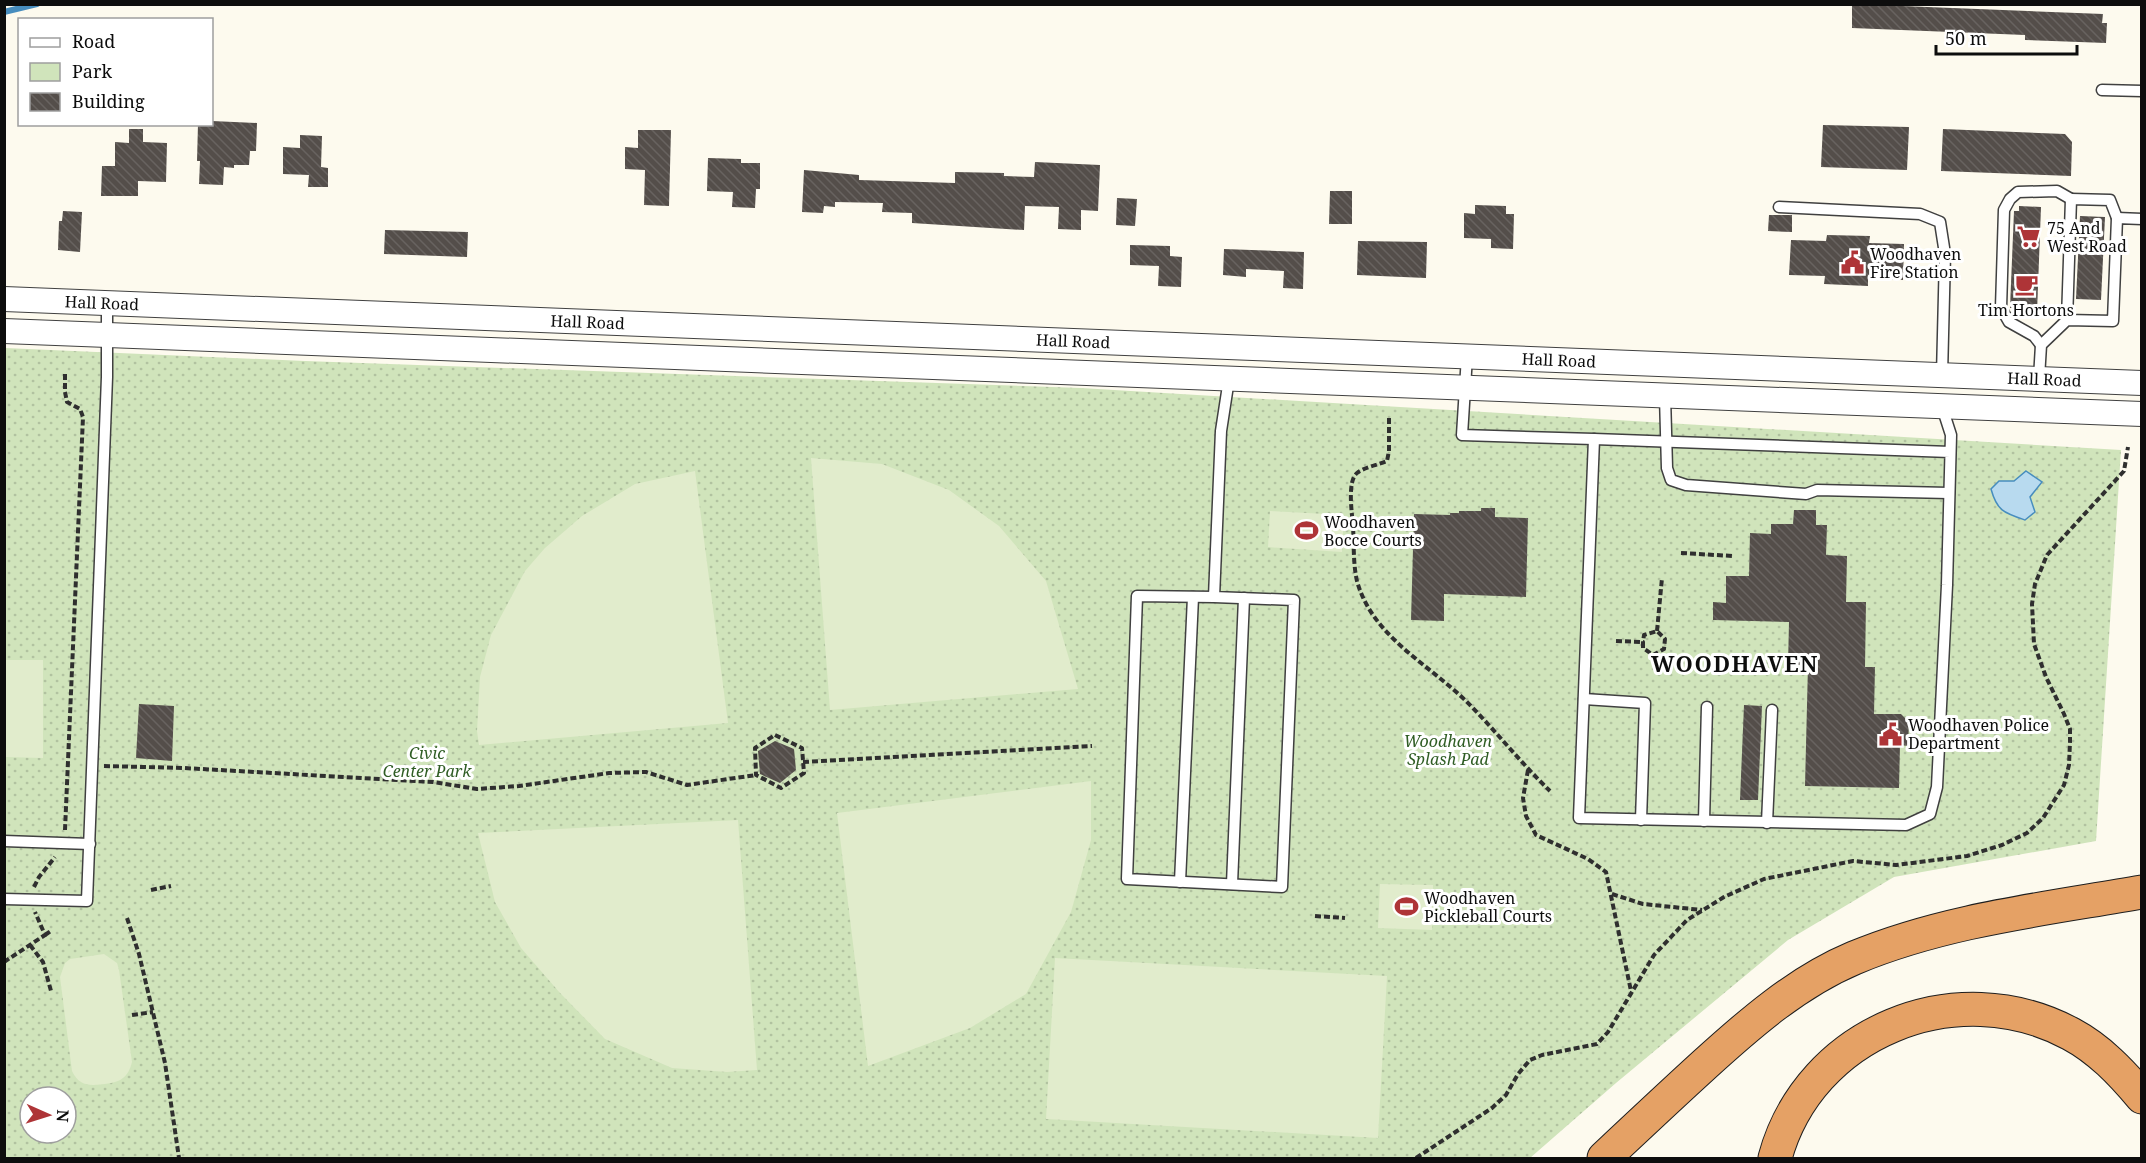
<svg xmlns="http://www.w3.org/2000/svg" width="2146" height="1163" viewBox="0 0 2146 1163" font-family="'Noto Serif',serif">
<defs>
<pattern id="green-dots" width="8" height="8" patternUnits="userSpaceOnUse" patternTransform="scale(1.5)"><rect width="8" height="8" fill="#d0e4bb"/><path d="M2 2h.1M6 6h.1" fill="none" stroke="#b1c2a0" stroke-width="1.8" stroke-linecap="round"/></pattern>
<pattern id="building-back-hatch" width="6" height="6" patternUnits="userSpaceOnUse" patternTransform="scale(1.5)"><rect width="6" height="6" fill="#544e4a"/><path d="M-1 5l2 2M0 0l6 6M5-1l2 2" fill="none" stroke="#686360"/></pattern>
</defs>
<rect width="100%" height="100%" fill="#fdfaee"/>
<path fill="url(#green-dots)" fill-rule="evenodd" d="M5 348 305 361 1081 388 2121 450 2096 841 1894 877 1788 940 1616 1083 1530 1158H5ZM30 1097H66V1133H30Z"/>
<g fill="#e1eccc">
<polygon points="811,458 882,464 949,490 999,526 1046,581 1078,689 830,710"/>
<polygon points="695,471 728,723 479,745 477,731 480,677 491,635 525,571 545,548 582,516 635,484"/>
<polygon points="1270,511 1344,515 1342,552 1268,547"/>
<polygon points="5,660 43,660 43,758 5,757"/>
<polygon points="1091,781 1091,840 1071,912 1026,994 970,1028 868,1066 837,813"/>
<polygon points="738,820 757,1070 727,1072 672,1068 605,1039 560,993 521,948 495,902 478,833"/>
<polygon points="1380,884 1433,885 1432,930 1378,928"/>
<path d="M104 954 117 963 119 970 132 1062C128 1078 120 1082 105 1084 89 1086 79 1086 72 1071L60 977 65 963 70 959Z"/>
<polygon points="1055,958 1387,976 1378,1138 1046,1119"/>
</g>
<path fill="#b8daef" stroke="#478dbe" stroke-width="1.5" d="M2026 471 2042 482 2030 497 2035 512 2025 520C2004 513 1997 511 1991 489L1999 481H2014Z"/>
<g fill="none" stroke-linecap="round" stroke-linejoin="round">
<polyline stroke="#478dbe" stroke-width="6" points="4,12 37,4"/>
</g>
<g fill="url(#building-back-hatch)">
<polygon points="1852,4 2103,14 2102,23 2107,23 2106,43 2025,40 2025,35 1852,28"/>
<polygon points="212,121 257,123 256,151 250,151 249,165 234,165 234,168 224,167 223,185 199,184 200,161 197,161 198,124 212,124"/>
<polygon points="1823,125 1909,127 1907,170 1821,167"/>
<polygon points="129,129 143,129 143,142 167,143 166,182 138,181 138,196 101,196 102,166 115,166 115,142 129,143"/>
<polygon points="1943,129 2065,134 2072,142 2071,176 1941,171"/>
<polygon points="638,130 671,130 669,206 644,205 645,170 625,169 625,147 638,148"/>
<polygon points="300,135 322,136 321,167 328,168 328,187 308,187 309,175 283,174 283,147 300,148"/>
<polygon points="708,158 741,159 741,163 760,163 760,189 756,189 755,208 732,207 733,192 707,191"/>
<polygon points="1035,162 1100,165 1098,211 1081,210 1081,230 1058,229 1059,207 1025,206 1024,230 912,223 912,213 882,212 883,203 835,202 835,207 824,206 823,213 802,212 804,170 859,175 859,180 955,183 955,172 1004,173 1004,176 1034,177"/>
<polygon points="1330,191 1352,191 1352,224 1329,224"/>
<polygon points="1117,198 1137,199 1135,226 1116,225"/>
<polygon points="1475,205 1506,206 1506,214 1514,214 1513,249 1491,248 1491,239 1464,238 1464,213 1475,214"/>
<polygon points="2019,206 2041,207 2037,313 2015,312 2015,308 2010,308 2014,211 2019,211"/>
<polygon points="63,211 82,212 80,252 58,250 59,221 62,221"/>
<polygon points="1769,215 1792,215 1792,232 1768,231"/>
<polygon points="2080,216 2105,217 2101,300 2076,299"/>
<polygon points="385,230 468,232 467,257 384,254"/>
<polygon points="1827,235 1870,236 1869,243 1904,244 1903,280 1868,278 1868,286 1824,284 1825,276 1789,275 1791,240 1826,241"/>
<polygon points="1358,241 1427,242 1426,278 1357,275"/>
<polygon points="1130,245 1170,246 1170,256 1182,257 1181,287 1158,286 1159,266 1130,265"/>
<polygon points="1224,249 1304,252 1303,289 1283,288 1284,271 1246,269 1246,277 1223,275"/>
<polygon points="1481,508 1495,508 1495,517 1528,518 1526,597 1444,594 1444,621 1411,620 1414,514 1450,515 1450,513 1459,513 1459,511 1481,511"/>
<polygon points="1794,510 1816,510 1816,525 1827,525 1826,555 1847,556 1846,602 1866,602 1865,667 1875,667 1874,714 1901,714 1909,722 1908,746 1900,745 1899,788 1805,786 1808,665 1788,665 1789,622 1713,620 1713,602 1726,603 1726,576 1749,576 1750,533 1771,534 1771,524 1793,524"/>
<polygon points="139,704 174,706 172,761 136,758"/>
<polygon points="1744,705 1762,706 1758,800 1740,800"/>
<polygon points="775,741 794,749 796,770 780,783 760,774 758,751"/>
</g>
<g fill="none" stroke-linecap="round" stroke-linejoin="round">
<defs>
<g id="service">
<polyline points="2102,90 2142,91"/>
<polyline points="1779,207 1920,214 1940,222 1945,254 1942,375"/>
<polyline points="2067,320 2071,199 2110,200 2117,218"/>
<polyline points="2041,345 2034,336 2009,322 2001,308 2004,210 2010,199 2018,192 2057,191 2071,199"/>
<polyline points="1467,356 1462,435 1594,439"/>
<polyline points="2039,378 2041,345 2067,320 2113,321 2117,218 2142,219"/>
<polyline points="1665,396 1667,468 1671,480 1686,485 1806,494 1817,490 1949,493"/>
<polyline points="1942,407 1951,435 1947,585 1937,787 1930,814 1906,825 1579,818 1594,439 1950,452"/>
<polyline points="1214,597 1137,596 1127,879 1282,887 1294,600 1214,597 1221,431 1229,379"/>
<polyline points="1584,699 1645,703 1641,820"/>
<polyline points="1704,821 1707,707"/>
<polyline points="1767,823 1772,710"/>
<polyline points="4,841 90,844"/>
<polyline points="1180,882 1193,597"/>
<polyline points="1232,884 1244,598"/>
<polyline points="4,899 87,901 107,377 107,304"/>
</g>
<g id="tertiary">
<path id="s1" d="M4 299 2142 383"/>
<polyline points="4,331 2142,414"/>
</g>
<g id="motorway">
<path d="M1604 1158C1637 1127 1670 1096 1704 1065 1749 1024 1797 982 1854 958 1945 920 2045 909 2142 892"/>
<path d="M1775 1158C1809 1032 1956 972 2071 1034 2099 1049 2121 1072 2142 1097"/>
</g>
</defs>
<use href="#service" stroke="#404040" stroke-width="13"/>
<use href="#tertiary" stroke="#404040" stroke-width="26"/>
<use href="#motorway" stroke="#1e1e1e" stroke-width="35"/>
<g stroke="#2f2f2f" stroke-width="4" stroke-dasharray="6 3" stroke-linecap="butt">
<polyline points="65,374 65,392 67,402 80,409 83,417 65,830"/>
<path d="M1389 418V451L1387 461C1378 465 1365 467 1357 473 1347 481 1352 513 1353 526 1354 543 1353 564 1357 581 1372 636 1427 663 1466 701 1495 730 1520 762 1550 791"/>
<polyline points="1681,553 1733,556"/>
<polyline points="1657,631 1662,578"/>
<polyline points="1616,641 1643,642 1643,648 1653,655 1664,649 1665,639 1657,631 1644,635 1643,642"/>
<polygon points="775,735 802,748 804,773 781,788 756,775 755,748"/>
<polyline points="803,762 1092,746"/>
<polyline points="104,766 184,768 433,782 477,789 519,786 609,773 646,772 687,785 756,775"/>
<polyline points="1528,770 1523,798 1526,816 1536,835 1588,859 1606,872 1631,991"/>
<polyline points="34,887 39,877 55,857"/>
<polyline points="151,890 171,886"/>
<polyline points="1612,894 1643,904 1702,910"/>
<polyline points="1315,916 1345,918"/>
<polyline points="127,918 139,954 165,1063 179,1158"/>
<polyline points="45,935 52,930"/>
<polyline points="30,945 43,962 51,991"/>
<polyline points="4,962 45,935 35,912"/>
<polyline points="132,1015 153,1012"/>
<polyline points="1416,1158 1492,1108 1506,1095 1518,1074 1530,1060 1542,1055 1597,1044 1608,1032 1654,955 1687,920 1724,897 1764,879 1853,861 1896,865 1967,856 2002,845 2027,833 2043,818 2064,785 2069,765 2070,742 2070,729 2064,714 2046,677 2034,644 2032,604 2035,584 2047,555 2124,471 2128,447"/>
</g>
<use href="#service" stroke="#fff" stroke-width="10"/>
<use href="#tertiary" stroke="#fff" stroke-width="24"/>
<use href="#motorway" stroke="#e5a165" stroke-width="33"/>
</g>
<defs>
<symbol id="supermarket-bare" viewBox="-9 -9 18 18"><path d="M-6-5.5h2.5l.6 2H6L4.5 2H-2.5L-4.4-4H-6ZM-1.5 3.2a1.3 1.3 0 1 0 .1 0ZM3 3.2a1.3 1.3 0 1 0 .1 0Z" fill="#ae3437" stroke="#fff" stroke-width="2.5" paint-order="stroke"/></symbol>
<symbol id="civic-bare" viewBox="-9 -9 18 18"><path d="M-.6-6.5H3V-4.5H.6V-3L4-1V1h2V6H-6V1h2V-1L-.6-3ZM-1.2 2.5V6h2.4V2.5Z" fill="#ae3437" stroke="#fff" stroke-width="2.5" paint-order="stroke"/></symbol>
<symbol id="cafe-bare" viewBox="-9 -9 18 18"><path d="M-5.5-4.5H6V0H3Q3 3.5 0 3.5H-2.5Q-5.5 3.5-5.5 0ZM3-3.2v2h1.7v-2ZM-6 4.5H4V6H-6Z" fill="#ae3437" stroke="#fff" stroke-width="2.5" paint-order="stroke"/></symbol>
<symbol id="stadium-bare" viewBox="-9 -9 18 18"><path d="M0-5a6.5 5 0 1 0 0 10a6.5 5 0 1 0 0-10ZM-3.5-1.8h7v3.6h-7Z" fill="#ae3437" stroke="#fff" stroke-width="2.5" paint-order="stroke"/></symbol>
</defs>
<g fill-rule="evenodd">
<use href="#supermarket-bare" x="2012" y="220" width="33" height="33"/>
<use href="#civic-bare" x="1836" y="246" width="33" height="33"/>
<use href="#cafe-bare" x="2010" y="268" width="33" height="33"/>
<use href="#stadium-bare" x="1290" y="514" width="33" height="33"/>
<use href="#civic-bare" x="1874" y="718" width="33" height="33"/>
<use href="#stadium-bare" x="1390" y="890" width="33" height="33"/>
</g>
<g text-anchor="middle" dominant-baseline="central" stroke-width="6" stroke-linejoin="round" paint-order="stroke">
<g font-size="16" fill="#0d0d0d" stroke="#fff" text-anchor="start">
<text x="2047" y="228">75 And<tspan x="2047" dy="18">West Road</tspan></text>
<text x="1870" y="254">Woodhaven<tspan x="1870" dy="18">Fire Station</tspan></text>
<text x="2026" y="310" text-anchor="middle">Tim Hortons</text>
<text x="1324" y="522">Woodhaven<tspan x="1324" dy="18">Bocce Courts</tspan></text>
<text x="1908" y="725">Woodhaven Police<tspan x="1908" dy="18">Department</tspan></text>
<text x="1424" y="898">Woodhaven<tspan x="1424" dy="18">Pickleball Courts</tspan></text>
</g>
<g font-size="16" fill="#0d0d0d" stroke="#fff">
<text stroke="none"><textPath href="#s1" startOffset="98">Hall Road</textPath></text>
<text stroke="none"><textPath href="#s1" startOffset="584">Hall Road</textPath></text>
<text stroke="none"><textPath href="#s1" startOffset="1070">Hall Road</textPath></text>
<text stroke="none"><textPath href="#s1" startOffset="1556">Hall Road</textPath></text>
<text stroke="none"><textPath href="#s1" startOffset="2042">Hall Road</textPath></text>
</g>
<g font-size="16" font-style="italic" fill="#2f5d24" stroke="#fff">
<text x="1448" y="741">Woodhaven<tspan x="1448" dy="18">Splash Pad</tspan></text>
<text x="427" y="753">Civic<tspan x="427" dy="18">Center Park</tspan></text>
</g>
<g font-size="22" font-weight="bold" letter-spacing="1.5" fill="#0d0d0d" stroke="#fff">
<text x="1735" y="663">WOODHAVEN</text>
</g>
</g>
<rect width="2146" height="1163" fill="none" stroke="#0d0d0d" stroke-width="12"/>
<rect x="18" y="18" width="195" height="108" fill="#ffffff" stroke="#9e9e9e" stroke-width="1.5"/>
<rect x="30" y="38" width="30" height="9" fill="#ffffff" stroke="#9e9e9e" stroke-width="1.5"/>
<text x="72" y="48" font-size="18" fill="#0d0d0d">Road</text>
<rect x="30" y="63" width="30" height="18" fill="#d0e4bb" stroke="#9e9e9e" stroke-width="1.5"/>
<text x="72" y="78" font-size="18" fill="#0d0d0d">Park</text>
<rect x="30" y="93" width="30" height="18" fill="url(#building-back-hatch)" stroke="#9e9e9e" stroke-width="1.5"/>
<text x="72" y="108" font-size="18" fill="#0d0d0d">Building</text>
<g transform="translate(48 1115) rotate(93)"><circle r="28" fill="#ffffff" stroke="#9e9e9e" stroke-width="1.5"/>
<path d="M0-4.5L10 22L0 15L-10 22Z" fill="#ae3437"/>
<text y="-9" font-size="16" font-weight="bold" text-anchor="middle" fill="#0d0d0d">N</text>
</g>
<path d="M1936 45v9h141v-9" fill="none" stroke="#0d0d0d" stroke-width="3"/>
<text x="1945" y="45" font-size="18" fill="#0d0d0d" stroke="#ffffff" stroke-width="4.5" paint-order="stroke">50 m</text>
</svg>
